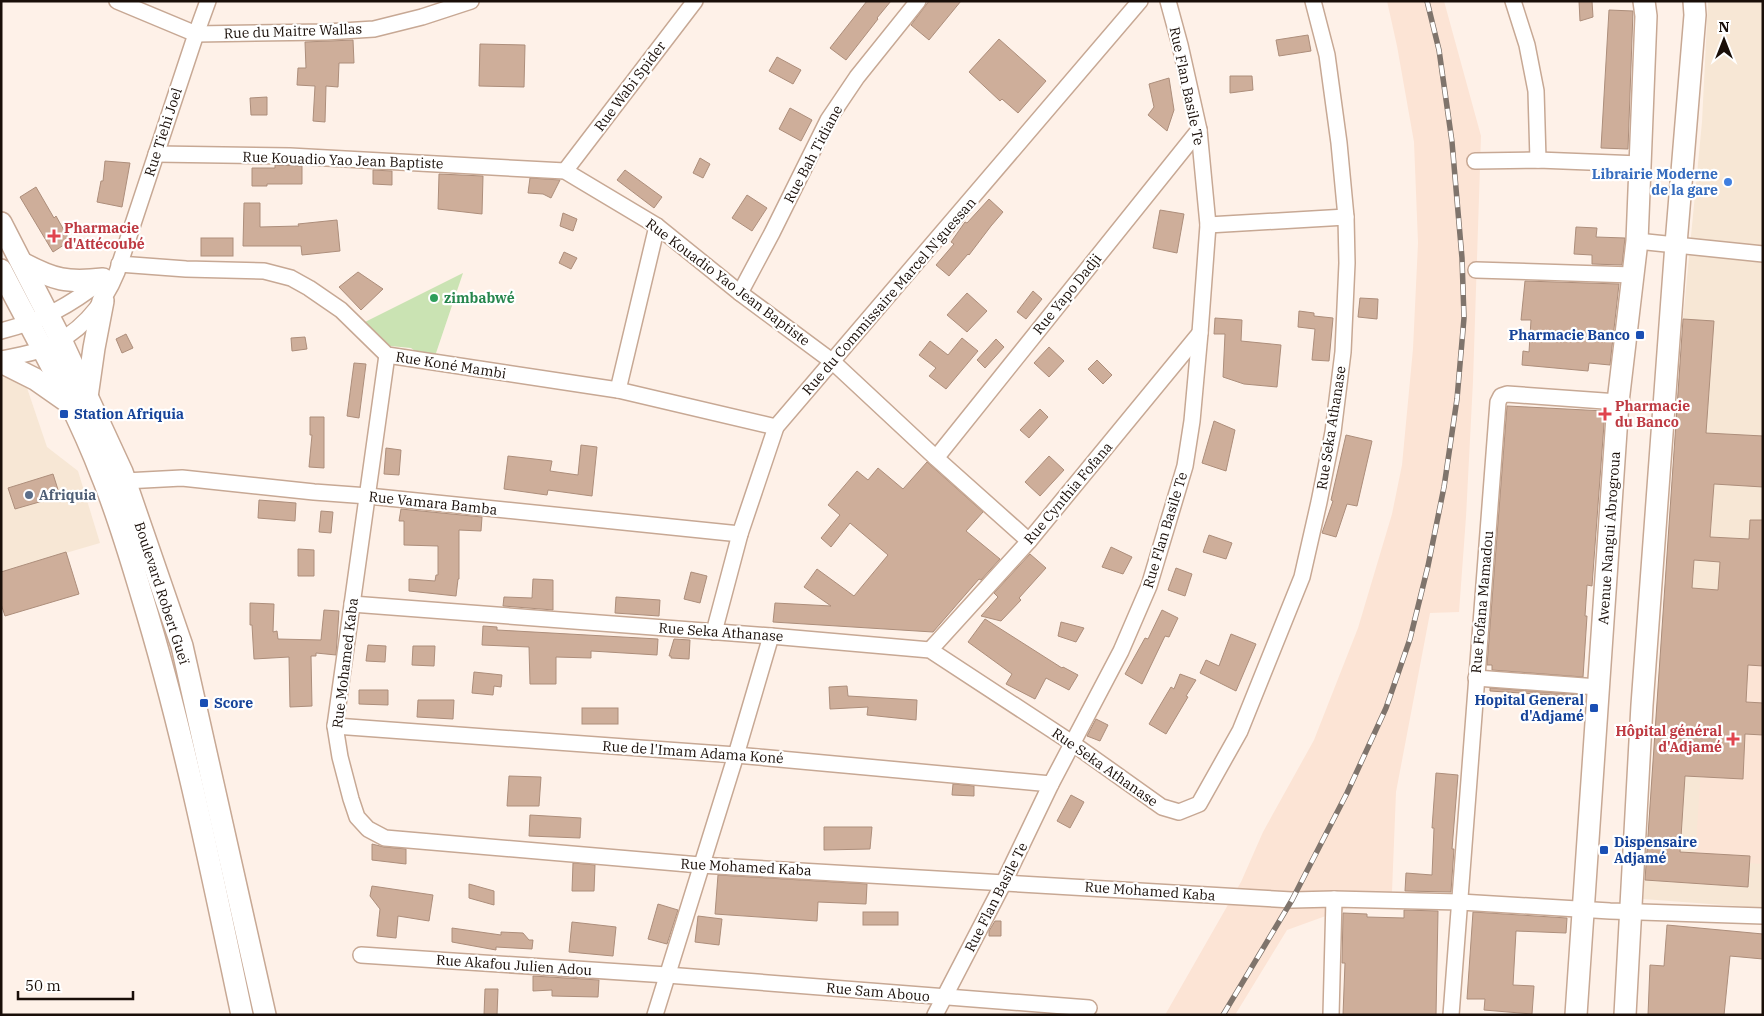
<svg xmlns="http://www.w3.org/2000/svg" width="1764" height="1016" viewBox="0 0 1764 1016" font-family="'IBM Plex Serif',serif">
<rect width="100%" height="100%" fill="#fef1e8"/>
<g fill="#f7e7d5">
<polygon points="1708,1 1763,1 1763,908 1643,899 1683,319 1702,122"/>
<polygon points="1,377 25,382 47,447 78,471 100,543 1,572"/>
</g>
<g fill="#fce4d5">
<polygon points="1387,1 1444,1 1481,136 1473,381 1466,517 1459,612 1430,613 1396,792 1392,892 1287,930 1235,1015 1165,1015 1241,882 1263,832 1314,740 1358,628 1392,514 1402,465 1413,349 1418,243 1414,142 1397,46"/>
<polygon points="1711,614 1763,618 1763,864 1695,860"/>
</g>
<polygon fill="#cae3b3" points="463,273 435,356 431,362 411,348 390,346 365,322"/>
<g fill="#ceae9a" stroke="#ad8e7b" fill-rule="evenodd">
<polygon points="867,1 891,1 877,18 878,19 846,60 830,48"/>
<polygon points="929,1 961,1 929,40 911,25"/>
<polygon points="1579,1 1592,1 1593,17 1580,21"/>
<polygon points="1609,10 1633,11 1628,149 1601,148"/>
<polygon points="1308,35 1311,51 1279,56 1276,40"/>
<polygon points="999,39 1046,81 1018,113 1002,99 1000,101 969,72"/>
<polygon points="353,40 354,63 339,63 338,87 326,86 325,122 313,121 315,86 297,85 298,68 306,68 305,42"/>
<polygon points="480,44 525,45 524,87 479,86"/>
<polygon points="777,57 801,70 793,84 769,71"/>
<polygon points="1230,76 1252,76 1253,90 1230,93"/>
<polygon points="1169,78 1174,110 1167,131 1148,115 1154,107 1149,84"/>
<polygon points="267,97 267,115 251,115 250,98"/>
<polygon points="790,108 812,120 801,141 779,129"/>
<polygon points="700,158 710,164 703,178 693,173"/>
<polygon points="105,161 130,163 122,207 97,202 101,181 103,181"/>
<polygon points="275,165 302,166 302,184 267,184 267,186 252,186 252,168 275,168"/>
<polygon points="373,170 392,171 392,185 373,184"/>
<polygon points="625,170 662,197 654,208 617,180"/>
<polygon points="439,174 483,176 482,214 438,209"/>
<polygon points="530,178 560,180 551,198 543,194 528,193"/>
<polygon points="36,187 54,218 56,216 70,241 53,252 20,197"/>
<polygon points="747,195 767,208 752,231 732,218"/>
<polygon points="989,199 1003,212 991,226 969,255 968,254 949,276 936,265 954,244 951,242 965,222 967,223"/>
<polygon points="244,203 260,203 260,227 299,226 298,224 337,220 340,251 302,255 301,246 243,246"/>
<polygon points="1160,210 1184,214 1177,253 1153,248"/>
<polygon points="563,213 577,219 573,231 560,226"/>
<polygon points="1576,227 1597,228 1596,237 1625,238 1622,265 1592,264 1592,255 1574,254"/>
<rect x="201" y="238" width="32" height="18"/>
<polygon points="564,252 577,258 571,269 559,263"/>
<polygon points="358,272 383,289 361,310 339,287"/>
<polygon points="1525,281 1619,284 1610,365 1589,363 1588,371 1522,365 1523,351 1529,352 1531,320 1521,320"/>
<polygon points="1033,291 1042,299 1026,319 1017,312"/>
<polygon points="967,293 987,311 967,332 947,315"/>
<polygon points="1360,298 1378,299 1377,319 1358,317"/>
<polygon points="1299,311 1314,313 1314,316 1333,318 1329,361 1312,360 1315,329 1298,327"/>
<polygon points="1215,318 1242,320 1241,341 1281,345 1277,387 1244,384 1223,377 1225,334 1214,334"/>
<path d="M1683 319 1714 321 1706 433 1763 436V487L1714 484 1710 537 1749 539 1750 520H1763V666L1748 665 1746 702 1763 703V735L1745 734 1743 779 1685 776 1680 852 1750 856 1748 887 1645 880ZM1694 560 1720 562 1718 590 1692 588Z"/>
<polygon points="126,334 133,348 122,353 116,339"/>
<polygon points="305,337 307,349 292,351 291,338"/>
<polygon points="962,338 978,351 946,389 929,376 936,368 919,355 930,341 948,355"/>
<polygon points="996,339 1004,347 985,368 977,360"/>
<polygon points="1049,347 1064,361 1049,377 1034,363"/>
<polygon points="1097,360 1112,375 1103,384 1088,369"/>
<polygon points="354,363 366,364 359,418 347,416"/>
<polygon points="1507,406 1605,411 1592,586 1587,585 1585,616 1587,616 1583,677 1492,670 1492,665 1487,665"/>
<polygon points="1040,409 1048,417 1029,438 1020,430"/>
<polygon points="310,417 324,417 324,468 309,467 312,435 310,435"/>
<polygon points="1214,421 1235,430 1226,471 1202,463"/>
<polygon points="1346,435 1372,441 1357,506 1347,504 1336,537 1322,533 1333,501 1331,500"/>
<polygon points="581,445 597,447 592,496 548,490 547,495 504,489 508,456 552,461 550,471 578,475"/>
<polygon points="386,448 401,450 399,475 384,474"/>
<polygon points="1049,456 1064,470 1040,496 1025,482"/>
<polygon points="927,462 983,512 966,531 1000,559 981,580 979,579 933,632 773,622 775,603 831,606 804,587 817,569 854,596 888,555 850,523 831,547 821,538 840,515 828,505 857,471 868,480 878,468 903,489"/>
<polygon points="53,474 60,496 15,509 8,488"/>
<polygon points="259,500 296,503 295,521 258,518"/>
<polygon points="401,509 482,517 481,531 459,530 459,579 458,579 456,596 409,591 409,579 435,581 436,575 438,575 438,546 404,545 404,521 399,521"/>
<polygon points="321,511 333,512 331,533 319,532"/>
<polygon points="1209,535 1232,543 1226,559 1203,552"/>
<polygon points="1111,547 1132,557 1123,574 1102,567"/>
<polygon points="298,549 314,550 314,576 298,576"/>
<polygon points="66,552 79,594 5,616 1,604 1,572"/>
<polygon points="1030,554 1046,568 1019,598 1021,600 1001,621 981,616 998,597 994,593"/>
<polygon points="1176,568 1192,574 1185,596 1168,590"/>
<polygon points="691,572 707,576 700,603 684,599"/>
<polygon points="533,579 553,580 553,610 503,606 504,597 532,598"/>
<polygon points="616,597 660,600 659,616 615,613"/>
<polygon points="250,603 274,604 273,632 277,631 278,639 321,640 324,610 339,611 336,655 316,653 316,656 311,656 312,706 290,707 289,657 254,659 252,625 250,625"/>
<polygon points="1162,610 1178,618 1169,637 1165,636 1142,684 1125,674 1145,638 1148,639"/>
<polygon points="985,619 1062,668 1063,667 1078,675 1069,690 1046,678 1035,699 1006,684 1012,674 968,642"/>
<polygon points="1061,622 1084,628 1076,642 1058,636"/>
<polygon points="483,626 497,627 497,630 658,639 657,655 591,651 591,658 556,657 556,684 530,684 529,647 482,645"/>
<polygon points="1231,634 1256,644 1236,691 1200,673 1206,660 1219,666"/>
<polygon points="674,639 690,640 689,659 671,658 671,656 669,656"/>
<polygon points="368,645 386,646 385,662 366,661"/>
<polygon points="413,646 435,646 434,666 412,665"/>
<polygon points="474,672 502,675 501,687 494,686 493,695 472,693"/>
<polygon points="1180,674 1196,680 1186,696 1188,697 1166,734 1149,724 1171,687 1174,689"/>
<polygon points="847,686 848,696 917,700 916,720 867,715 868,707 830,709 829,687"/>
<polygon points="1490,688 1583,695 1582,697 1490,691"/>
<polygon points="359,690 388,690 388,705 359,704"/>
<polygon points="418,700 454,700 453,719 417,717"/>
<rect x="582" y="708" width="36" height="16"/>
<polygon points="1096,719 1108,725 1100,741 1087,736"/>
<polygon points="1436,773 1458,775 1452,849 1454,849 1451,892 1405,891 1406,873 1432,875 1434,828 1432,828"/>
<polygon points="509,776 541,777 539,806 507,806"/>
<polygon points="953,784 974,786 974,796 952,795"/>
<polygon points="1071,795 1084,802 1070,828 1057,821"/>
<polygon points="530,815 581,818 580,838 529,836"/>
<polygon points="824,827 872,827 870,849 824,850"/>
<polygon points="372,844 384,847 406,849 406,864 372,860"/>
<polygon points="573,863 595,865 594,891 572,891"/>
<polygon points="718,875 867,884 866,904 818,902 817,921 715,914"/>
<polygon points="469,884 494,891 494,905 469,898"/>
<polygon points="372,886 433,895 429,921 398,916 396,938 377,936 380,909 370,896"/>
<polygon points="658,904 678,910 667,944 648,939"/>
<polygon points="1404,910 1438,911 1436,1015 1343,1015 1345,963 1342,963 1343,913 1367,914 1367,917 1404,918"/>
<rect x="863" y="912" width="35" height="13"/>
<polygon points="1473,912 1567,918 1566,933 1516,931 1513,985 1534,986 1532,1014 1484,1010 1485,999 1467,999"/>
<polygon points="698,916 722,919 719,945 695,942"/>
<polygon points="995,921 1001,921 1001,936 989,936 989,931"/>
<polygon points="572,922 616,927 613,956 569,952"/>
<polygon points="1667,925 1763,934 1763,959 1730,956 1724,1015 1648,1015 1650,965 1664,966"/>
<polygon points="452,928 501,935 501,932 523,933 529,940 533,940 532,949 496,947 496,950 452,942"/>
<polygon points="533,976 599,980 598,997 552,996 552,990 533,991"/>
<polygon points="485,989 498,989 497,1015 484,1015"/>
</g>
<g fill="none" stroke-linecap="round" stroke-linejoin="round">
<defs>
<g id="street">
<polyline points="117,1 196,34 326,32 374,29 422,17 471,1"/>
<polyline points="1513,1 1527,45 1536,91 1538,160"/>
<polyline points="156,154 290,156 565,171 657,226 740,293 833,362 936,458 1029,541"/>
<polyline points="1475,161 1538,160 1640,164"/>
<polyline points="565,171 695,1"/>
<polyline points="1208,225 1346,217"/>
<polyline points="1637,241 1763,254"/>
<polyline points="119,264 186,269 264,271 291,278 309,288 341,310 387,355 618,390 776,427"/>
<polyline points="1476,270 1633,275"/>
<polyline points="740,293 772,233 828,120 857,77 918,1"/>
<path d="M1 331C44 320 69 306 104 279"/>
<polyline points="387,355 335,726 340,757 351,799 357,817 368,829 385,838 700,865 1292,900 1334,899 1460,902 1610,911 1763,916"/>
<path d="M1 359C15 356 30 354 43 349 78 335 103 307 117 272L196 34 208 1"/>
<polyline points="618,390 657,226"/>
<polyline points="936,458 1199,130"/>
<polyline points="125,481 182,478 314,492 368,496 740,534"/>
<polyline points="352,604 771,636 930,650 1072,743 1162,807 1179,812 1199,804 1240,731 1302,577 1319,502 1333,432 1343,352 1347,263 1346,217 1339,143 1327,55 1313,1"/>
<polyline points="714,632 740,534 776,427 1140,1"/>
<polyline points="930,650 1029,541 1200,333"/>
<polyline points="1476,678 1598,687"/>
<polyline points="335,726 736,755 1051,784"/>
<polyline points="361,955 667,975 1089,1008"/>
<polyline points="655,1015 736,755 771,636"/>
<polyline points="935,1015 1004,882 1051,784 1121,651 1149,586 1185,466 1192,421 1200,333 1208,225 1199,130 1180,45 1168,1"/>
<polyline points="1331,1015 1334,899"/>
<polyline points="1451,1015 1498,402 1501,396 1507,394 1618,402"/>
</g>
<g id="secondary">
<polyline points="1,223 61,340 122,472 182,646 265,1015"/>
<path d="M22 263C54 280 67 283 103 279"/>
<path d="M1 270C36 338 75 405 102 476 118 515 130 556 142 596 184 734 212 874 242 1015"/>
<polyline points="1,362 35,379 65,400"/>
<polyline points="87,397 94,348 103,301"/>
<polyline points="1576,1015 1618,402 1637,241 1646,16 1644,1"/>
<polyline points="1625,1015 1642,705 1676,244 1695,15 1694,1"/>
</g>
</defs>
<use href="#street" stroke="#c7a894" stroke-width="18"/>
<use href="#secondary" stroke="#c7a894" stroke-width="24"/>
<use href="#street" stroke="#fff" stroke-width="15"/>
<use href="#secondary" stroke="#fff" stroke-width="21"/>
<defs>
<polyline id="rail" points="1223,1015 1292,900 1347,793 1386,708 1410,639 1428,566 1444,487 1457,399 1464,318 1462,258 1452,142 1439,50 1427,1"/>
</defs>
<use href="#rail" stroke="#7f746c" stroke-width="5.5"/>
<use href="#rail" stroke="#fff" stroke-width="4" stroke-dasharray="11" stroke-linecap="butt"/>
</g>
<circle fill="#3f7fe0" stroke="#fff" stroke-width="2" cx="1728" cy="182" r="5"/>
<g fill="#e0444e" stroke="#fff" stroke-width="2">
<path d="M51.5 228.5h5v5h5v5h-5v5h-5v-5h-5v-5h5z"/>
<path d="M1602.5 406.5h5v5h5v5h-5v5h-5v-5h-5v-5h5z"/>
<path d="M1730.5 731.5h5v5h5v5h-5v5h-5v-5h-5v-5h5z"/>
</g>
<circle fill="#2e9e5b" stroke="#fff" stroke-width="2" cx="434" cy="298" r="5"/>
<g fill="#1a4fb4" stroke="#fff" stroke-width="2">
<rect x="1635" y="330" width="10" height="10" rx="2.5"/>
<rect x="59" y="409" width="10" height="10" rx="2.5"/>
<rect x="199" y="698" width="10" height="10" rx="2.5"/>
<rect x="1589" y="703" width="10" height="10" rx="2.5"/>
<rect x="1599" y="845" width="10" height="10" rx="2.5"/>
</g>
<circle fill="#5c6f8a" stroke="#fff" stroke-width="2" cx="29" cy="495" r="5"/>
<g text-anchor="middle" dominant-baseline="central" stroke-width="4.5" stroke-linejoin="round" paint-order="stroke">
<g font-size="14" fill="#190e08" stroke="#fff">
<text transform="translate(293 31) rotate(-2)">Rue du Maitre Wallas</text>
<text transform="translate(630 86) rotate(-53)">Rue Wabi Spider</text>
<text transform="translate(1187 86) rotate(78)">Rue Flan Basile Te</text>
<text transform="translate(163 132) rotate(-72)">Rue Tiehi Joel</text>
<text transform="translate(813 154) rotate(-62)">Rue Bah Tidiane</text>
<text transform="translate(343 160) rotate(2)">Rue Kouadio Yao Jean Baptiste</text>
<text transform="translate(728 282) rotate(37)">Rue Kouadio Yao Jean Baptiste</text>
<text transform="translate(1067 294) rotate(-51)">Rue Yapo Dadji</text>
<text transform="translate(889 296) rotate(-49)">Rue du Commissaire Marcel N'guessan</text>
<text transform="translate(451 365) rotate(9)">Rue Koné Mambi</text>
<text transform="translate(1331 428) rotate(-81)">Rue Seka Athanase</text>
<text transform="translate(1068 493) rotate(-50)">Rue Cynthia Fofana</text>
<text transform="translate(433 503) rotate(6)">Rue Vamara Bamba</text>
<text transform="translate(1165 530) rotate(-73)">Rue Flan Basile Te</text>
<text transform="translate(1609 538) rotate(-86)">Avenue Nangui Abrogroua</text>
<text transform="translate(162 593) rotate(72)">Boulevard Robert Gueï</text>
<text transform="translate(1482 602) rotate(-85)">Rue Fofana Mamadou</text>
<text transform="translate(721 632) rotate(4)">Rue Seka Athanase</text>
<text transform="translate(345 663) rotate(-83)">Rue Mohamed Kaba</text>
<text transform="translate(693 752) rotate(4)">Rue de l'Imam Adama Koné</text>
<text transform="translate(1105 767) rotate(35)">Rue Seka Athanase</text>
<text transform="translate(746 867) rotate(3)">Rue Mohamed Kaba</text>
<text transform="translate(1150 891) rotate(4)">Rue Mohamed Kaba</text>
<text transform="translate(996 897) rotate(-63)">Rue Flan Basile Te</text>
<text transform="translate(514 965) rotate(4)">Rue Akafou Julien Adou</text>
<text transform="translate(878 992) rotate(5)">Rue Sam Abouo</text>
</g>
<g font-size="14" font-weight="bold" fill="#366cbe" stroke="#fff" text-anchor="end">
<text x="1718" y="174">Librairie Moderne<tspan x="1718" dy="16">de la gare</tspan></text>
</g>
<g font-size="14" font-weight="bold" fill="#be3a42" stroke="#fff" text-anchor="start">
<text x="64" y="228">Pharmacie<tspan x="64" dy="16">d'Attécoubé</tspan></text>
<text x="1615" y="406">Pharmacie<tspan x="1615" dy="16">du Banco</tspan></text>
<text x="1722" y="731" text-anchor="end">Hôpital général<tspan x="1722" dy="16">d'Adjamé</tspan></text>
</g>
<g font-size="14" font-weight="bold" fill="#27864d" stroke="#fff" text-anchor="start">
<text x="444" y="298">zimbabwé</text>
</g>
<g font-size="14" font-weight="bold" fill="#164399" stroke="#fff" text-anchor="start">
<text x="1630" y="335" text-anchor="end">Pharmacie Banco</text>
<text x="74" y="414">Station Afriquia</text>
<text x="1584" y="700" text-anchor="end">Hopital General<tspan x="1584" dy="16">d'Adjamé</tspan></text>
<text x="214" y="703">Score</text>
<text x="1614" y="842">Dispensaire<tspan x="1614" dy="16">Adjamé</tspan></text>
</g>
<g font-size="14" font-weight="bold" fill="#4e5e75" stroke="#fff" text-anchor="start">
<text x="39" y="495">Afriquia</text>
</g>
</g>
<rect width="1764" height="1016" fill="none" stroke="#190e08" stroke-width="5"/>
<g transform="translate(1724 40)" stroke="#ffffff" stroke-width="4" paint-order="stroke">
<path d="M0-4L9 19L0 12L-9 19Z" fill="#190e08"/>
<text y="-8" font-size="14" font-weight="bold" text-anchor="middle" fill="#190e08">N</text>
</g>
<path d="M18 991v8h115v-8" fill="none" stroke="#190e08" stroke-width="2.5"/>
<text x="25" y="991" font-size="15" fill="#190e08" stroke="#ffffff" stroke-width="4" paint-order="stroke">50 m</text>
</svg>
